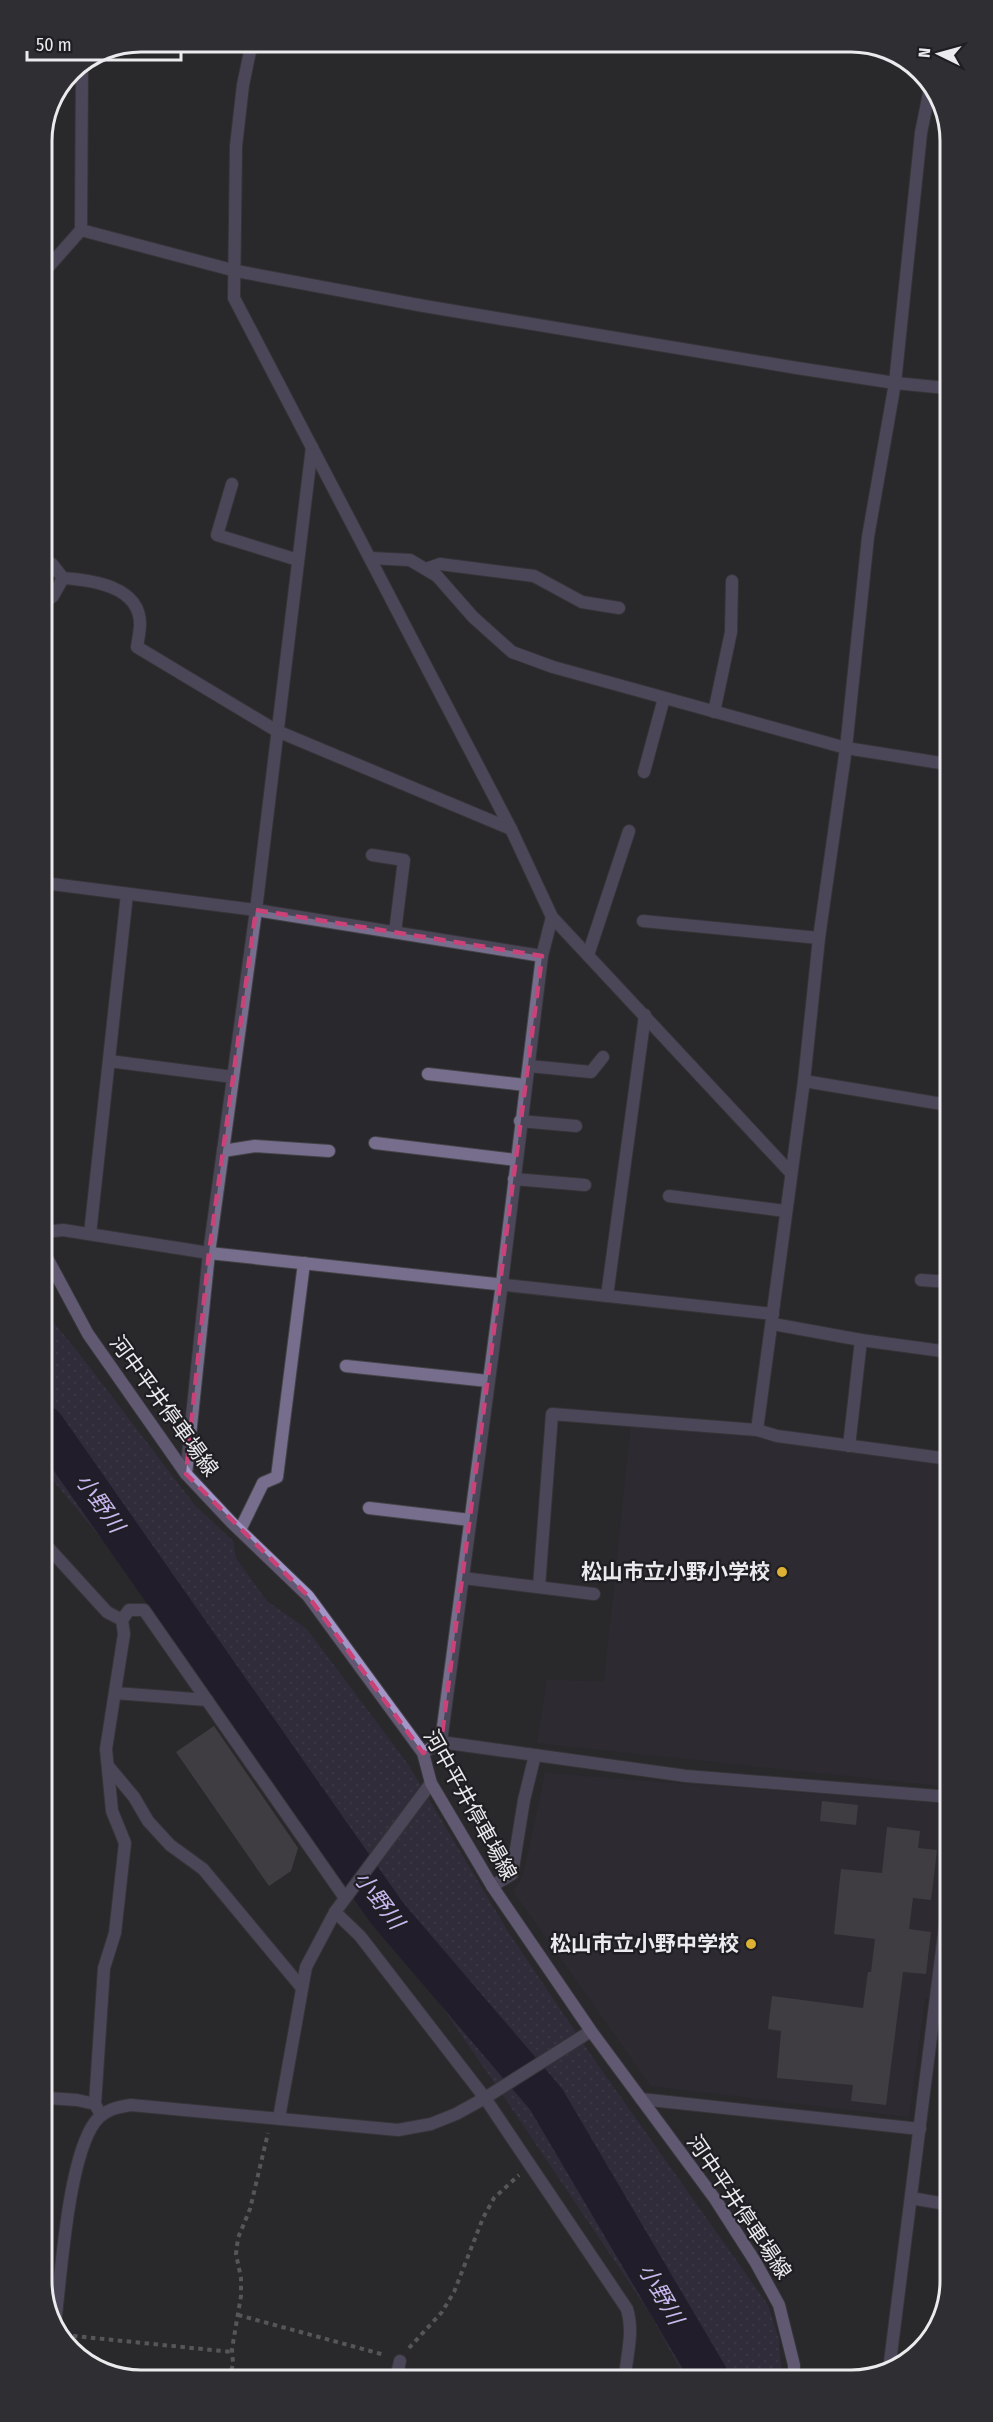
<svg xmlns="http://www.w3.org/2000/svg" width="993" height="2422" viewBox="0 0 993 2422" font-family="'Fira Sans Condensed','Noto Sans JP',sans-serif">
<defs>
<pattern id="grass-dots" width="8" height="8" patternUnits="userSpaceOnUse" patternTransform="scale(1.5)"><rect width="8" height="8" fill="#39314a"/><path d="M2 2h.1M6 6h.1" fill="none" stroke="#4c455c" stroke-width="1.8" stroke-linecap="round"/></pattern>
</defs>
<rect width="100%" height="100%" fill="#29282c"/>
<g fill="#312e38">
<polygon points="631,1424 751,1436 949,1466 950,1787 537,1743 547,1679 604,1682"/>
<polygon points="545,1773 950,1804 950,2001 925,1998 909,2117 651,2086 513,1891 523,1876"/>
</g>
<polygon fill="url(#grass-dots)" points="45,1312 78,1352 194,1504 233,1541 236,1558 267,1601 307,1629 408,1764 509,1933 596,2062 768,2305 779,2340 782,2375 684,2376 649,2312 510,2106 364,1893 260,1750 150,1585 100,1537 45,1471"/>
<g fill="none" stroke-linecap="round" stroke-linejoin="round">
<polyline stroke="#19102a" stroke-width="38" points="45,1425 387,1913 546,2099 709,2376"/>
</g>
<g fill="#59575c">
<polygon points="214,1726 298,1848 291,1871 269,1886 176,1752"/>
<polygon points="822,1801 858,1805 856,1825 820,1821"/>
<polygon points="887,1827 920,1831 918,1848 937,1850 931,1900 913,1898 909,1929 931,1932 926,1974 903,1972 886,2105 851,2101 853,2085 777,2078 781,2031 768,2029 772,1996 863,2008 868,1972 871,1972 875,1939 834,1934 841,1869 882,1873"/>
</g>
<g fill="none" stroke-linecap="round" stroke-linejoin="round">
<defs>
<g id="minor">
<polyline points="252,42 243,85 236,146 234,298 511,829 552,917 790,1172"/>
<polyline points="930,88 921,133 895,383 868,537 846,748 819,938 804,1081 757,1430 777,1436 949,1459"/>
<polyline points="81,230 236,271 424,306 797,368 895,383 946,388"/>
<polyline points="43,273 81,230 82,66"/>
<polyline points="232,484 217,535 298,560"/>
<polyline points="370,558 410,560 437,576 473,617 512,652 553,667 846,748 947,764"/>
<path d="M43 559 52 564 63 578C91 580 140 586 140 624 140 631 138 640 137 647L277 731 511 829"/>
<polyline points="426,569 440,564 534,576 582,602 619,608"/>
<polyline points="43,603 53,596 63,578"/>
<polyline points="714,712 731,632 732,581"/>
<polyline points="644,772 664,698"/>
<polyline points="372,855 404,860 395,932"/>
<polyline points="44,883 256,910 542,956"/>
<polyline points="643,921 819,938"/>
<polyline points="588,955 629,831"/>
<polyline points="109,1061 233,1077"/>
<polyline points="529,1066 591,1072 603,1057"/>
<polyline points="428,1074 525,1085"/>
<polyline points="804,1081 948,1105"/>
<polyline points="520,1121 576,1126"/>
<polyline points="375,1143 516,1160"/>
<polyline points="223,1151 255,1146 329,1151"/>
<polyline points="514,1179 585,1185"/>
<polyline points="669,1196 785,1211"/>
<polyline points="45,1232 63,1230 209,1253 773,1314"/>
<polyline points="90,1234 127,894"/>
<polyline points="921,1280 949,1282"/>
<polyline points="607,1296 645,1015"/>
<polyline points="773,1324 861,1340 949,1352"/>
<polyline points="346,1366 488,1381"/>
<polyline points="849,1446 861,1340"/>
<polyline points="186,1474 209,1253 256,910 312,447"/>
<polyline points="369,1508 470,1520"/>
<polyline points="240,1530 263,1483 277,1477 304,1263"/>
<polyline points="45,1544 107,1612 122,1620 124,1634 106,1749 112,1811 125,1843 115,1933 104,1968 95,2104 101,2115"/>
<polyline points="463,1578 594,1594"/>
<polyline points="539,1587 552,1414 757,1430"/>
<polyline points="122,1620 129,1610 144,1610 345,1898"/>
<polyline points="115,1693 207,1700"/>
<polyline points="441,1742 502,1283 542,956 552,917"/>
<polyline points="423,1753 441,1742 686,1776 950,1797"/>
<polyline points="108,1766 134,1797 148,1821 170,1845 203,1869 302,1988"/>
<polyline points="492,1886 512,1874 524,1800 535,1755"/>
<path d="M335 1912 360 1936 485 2098 627 2309C634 2332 627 2353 625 2377"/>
<polyline points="935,2010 950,2011"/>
<polyline points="47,2098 77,2100 95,2104"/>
<polyline points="641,2099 920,2129"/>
<polyline points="279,2118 306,1967 335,1912 431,1783"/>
<polyline points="911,2198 951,2205"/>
<path d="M55 2324C61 2276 68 2158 95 2122 104 2110 117 2107 131 2105L398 2130 431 2124 456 2114 485 2098 591 2031"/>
<polyline points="889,2370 950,1886"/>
<polyline points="396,2378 400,2361"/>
</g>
<polyline id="secondary" points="45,1254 88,1334 186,1474 232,1523 308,1596 423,1753 431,1783 492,1886 591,2031 715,2199 756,2263 779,2305 794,2365 794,2375"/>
</defs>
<use href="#minor" stroke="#444347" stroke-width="14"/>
<use href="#secondary" stroke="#444347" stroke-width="14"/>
<g stroke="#8d8c8f" stroke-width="4" stroke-dasharray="4.5 4.5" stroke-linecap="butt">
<polyline points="238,2315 385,2355"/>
<polyline points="64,2335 232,2352"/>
<polyline points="409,2348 442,2312 454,2292 483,2218 494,2198 519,2175"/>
<polyline points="229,2379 233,2364 232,2349 241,2296 241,2278 236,2254 238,2238 250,2209 268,2133"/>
</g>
<use href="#minor" stroke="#776e8e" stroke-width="12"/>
<use href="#secondary" stroke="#a495c8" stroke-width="12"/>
</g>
<path d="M0 0H993V2422H0ZM256 910 542 956 441 1742 423 1753 308 1596 186 1474 209 1253Z" fill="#29282c" fill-opacity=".55" fill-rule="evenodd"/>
<path fill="none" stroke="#ca4278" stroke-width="4.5" stroke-dasharray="12 8" stroke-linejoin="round" d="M256 910 542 956 441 1742 423 1753 308 1596 186 1474 209 1253Z"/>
<g fill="#ddb133" stroke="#1f1e23" stroke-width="2">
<circle cx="782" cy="1572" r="6"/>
<circle cx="751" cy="1944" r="6"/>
</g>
<g text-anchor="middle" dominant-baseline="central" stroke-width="4.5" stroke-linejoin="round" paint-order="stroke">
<g font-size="21" fill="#ebeaed" stroke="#1f1e23">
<text transform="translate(164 1406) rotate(54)">河中平井停車場線</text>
<text transform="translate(470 1805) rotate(61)">河中平井停車場線</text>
<text transform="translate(739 2207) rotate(56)">河中平井停車場線</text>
</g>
<g font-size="21" font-weight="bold" fill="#ebeaed" stroke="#1f1e23" text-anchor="end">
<text x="770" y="1572">松山市立小野小学校</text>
<text x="739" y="1944">松山市立小野中学校</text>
</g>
<g font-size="22" font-style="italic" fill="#c9b7f0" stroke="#1f1e23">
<text transform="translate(100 1503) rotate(55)">小野川</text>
<text transform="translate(379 1900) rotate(53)">小野川</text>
<text transform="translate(661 2294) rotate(60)">小野川</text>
</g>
</g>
<path d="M0 0H993V2422H0ZM141 52H851A89 89 0 0 1 940 141V2281A89 89 0 0 1 851 2370H141A89 89 0 0 1 52 2281V141A89 89 0 0 1 141 52Z" fill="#2f2e33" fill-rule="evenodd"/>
<path fill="none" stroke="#ebeaed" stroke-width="3" d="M141 52H851A89 89 0 0 1 940 141V2281A89 89 0 0 1 851 2370H141A89 89 0 0 1 52 2281V141A89 89 0 0 1 141 52Z"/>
<g transform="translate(939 54) rotate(275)" stroke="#1f1e23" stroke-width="4.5" paint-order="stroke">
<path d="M0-4.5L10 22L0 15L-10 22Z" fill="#ebeaed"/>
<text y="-9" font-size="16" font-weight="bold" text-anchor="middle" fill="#ebeaed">N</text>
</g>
<path d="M27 51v9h154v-9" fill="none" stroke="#ebeaed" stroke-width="3"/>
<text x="36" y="51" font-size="18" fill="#ebeaed" stroke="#1f1e23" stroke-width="4.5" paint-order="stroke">50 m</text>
</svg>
